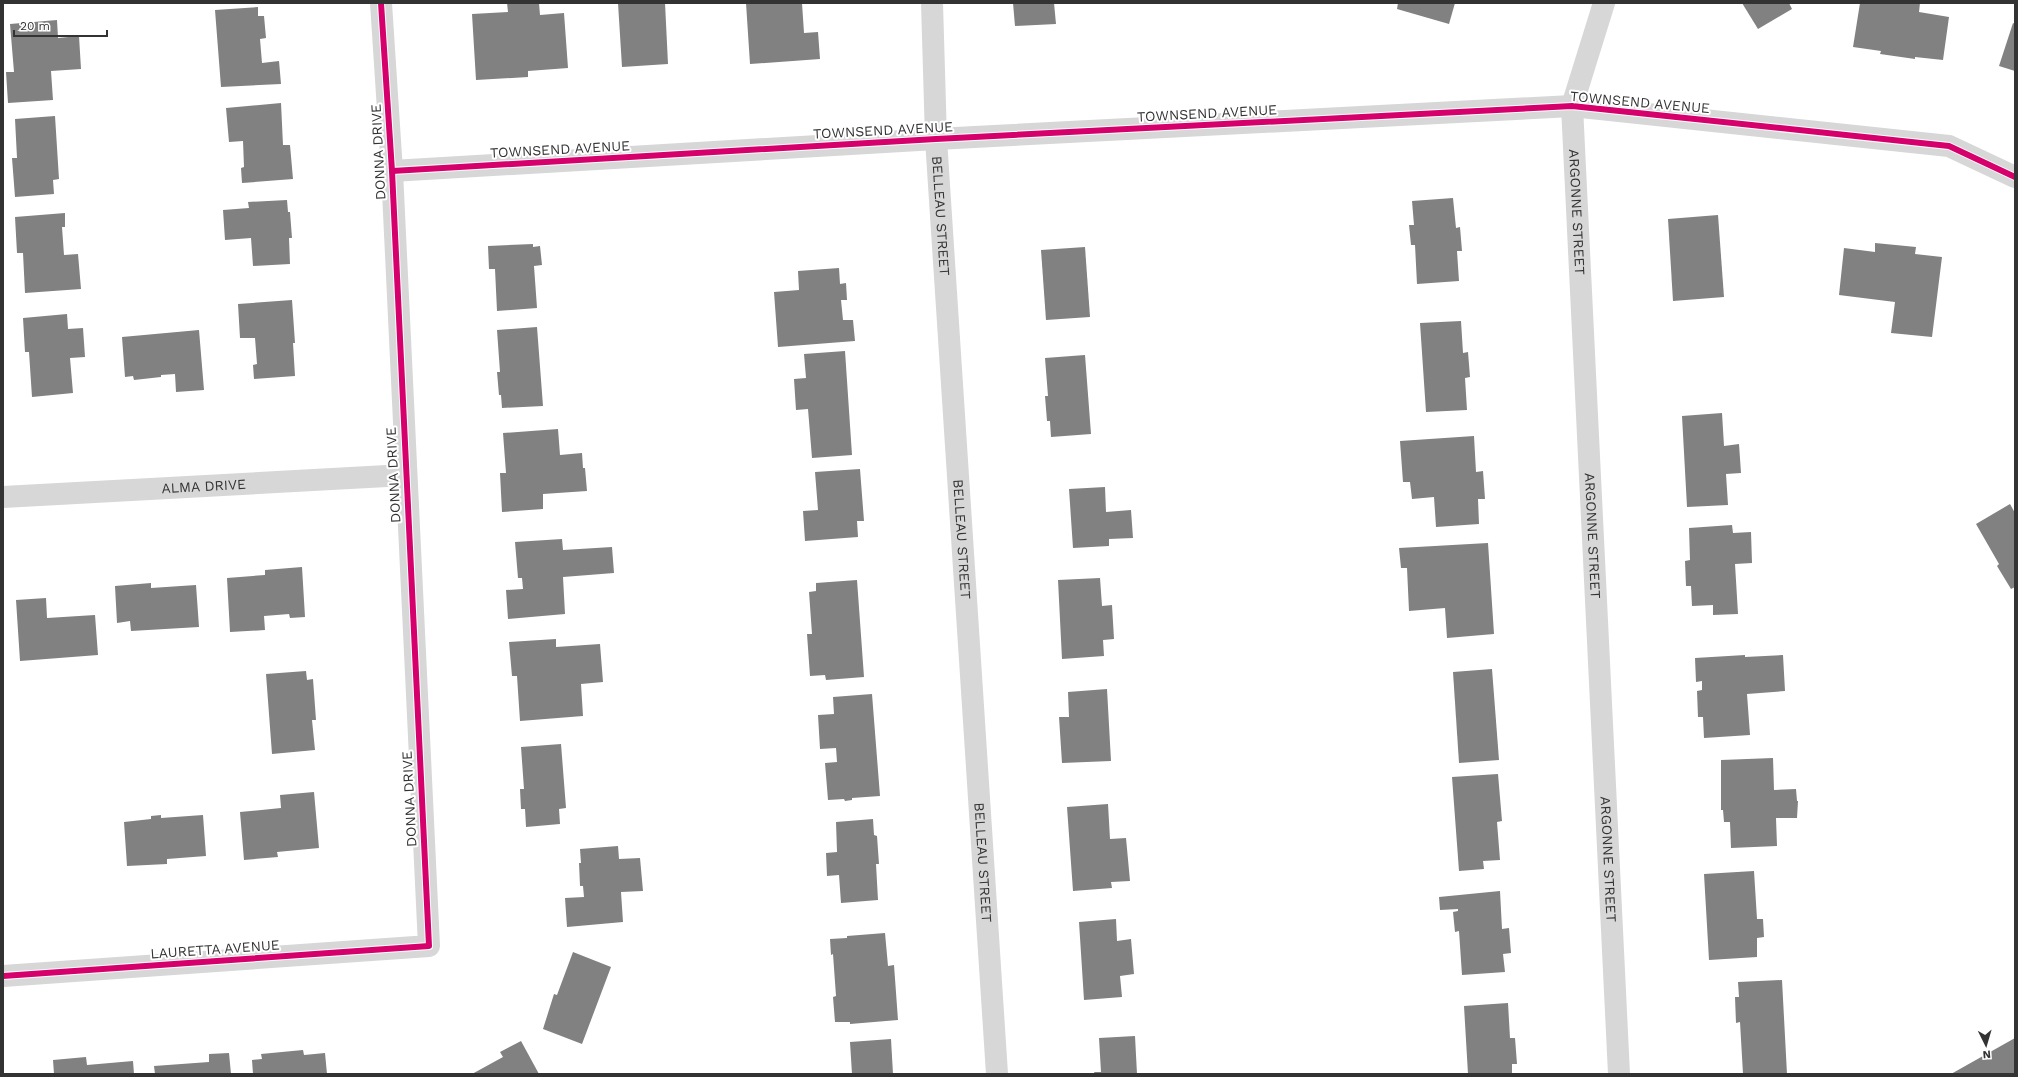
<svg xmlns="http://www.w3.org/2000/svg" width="2018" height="1077" viewBox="0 0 2018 1077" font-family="'Work Sans',sans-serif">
<rect width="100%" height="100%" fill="#fff"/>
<g fill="#818181">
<polygon points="507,3 539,3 540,15 564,13 568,68 528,71 528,77 476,80 472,14 508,12"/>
<polygon points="618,3 665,3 668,64 622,67"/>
<polygon points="746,3 802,3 804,33 818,32 820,59 750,64"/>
<polygon points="1013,3 1054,3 1056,24 1015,26"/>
<polygon points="1398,3 1455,3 1449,24 1397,9"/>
<polygon points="1742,3 1789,3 1792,9 1758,29"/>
<polygon points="1860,3 1920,3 1919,12 1949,17 1943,60 1915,57 1915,59 1880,54 1881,51 1853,47"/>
<polygon points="258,7 258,16 264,16 266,38 260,39 262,63 279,61 281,84 221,87 215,10"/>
<polygon points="57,20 58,38 79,36 81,69 51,71 53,100 8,103 6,72 14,72 10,24"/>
<polygon points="2013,23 2015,24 2015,71 1999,66"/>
<polygon points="281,103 283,145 290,145 293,179 242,183 241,168 244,167 243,141 229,142 226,108"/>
<polygon points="55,116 59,179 53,180 54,194 15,197 12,158 17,158 15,119"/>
<polygon points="1453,198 1456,228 1460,227 1462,251 1457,251 1459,281 1417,284 1415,245 1411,245 1409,225 1414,225 1412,201"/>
<polygon points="287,200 288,212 290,212 292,238 289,238 290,264 253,266 251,238 225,240 223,210 249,208 248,202"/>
<polygon points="65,213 65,227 62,227 64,255 78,254 81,289 25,293 23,253 17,253 15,217"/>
<polygon points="1718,215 1724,297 1673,301 1668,219"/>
<polygon points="1875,243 1916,247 1915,254 1942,257 1932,337 1891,333 1895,302 1839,295 1844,248 1875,252"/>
<polygon points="533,244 533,247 540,246 542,265 534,266 537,308 497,311 495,269 489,269 488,246"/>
<polygon points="1085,247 1090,317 1046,320 1041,250"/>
<polygon points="839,268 840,284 846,283 847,300 841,300 843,320 853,320 855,341 778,347 774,292 799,290 798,271"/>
<polygon points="292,300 295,343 293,343 295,376 254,379 253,365 257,364 255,338 240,338 238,304"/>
<polygon points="67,314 68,329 83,328 85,357 70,358 73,393 32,397 29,352 25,352 23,318"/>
<polygon points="1461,321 1463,353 1468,352 1470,377 1465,378 1467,410 1426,412 1420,323"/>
<polygon points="537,327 543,406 502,408 501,395 499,395 497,372 500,372 497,330"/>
<polygon points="199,330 204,390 176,392 175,374 161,375 161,377 134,380 133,376 125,377 122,337"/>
<polygon points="845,351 852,455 812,458 808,409 796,410 794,379 806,378 804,354"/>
<polygon points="1085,355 1091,434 1051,437 1050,421 1047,421 1045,396 1048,396 1045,358"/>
<polygon points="1722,413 1724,446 1739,444 1741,473 1726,474 1728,505 1687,507 1682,416"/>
<polygon points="558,429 560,455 582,453 583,468 585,468 587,491 543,494 543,509 502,512 500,473 506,473 503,433"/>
<polygon points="1474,436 1476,472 1483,471 1485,499 1478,499 1479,524 1436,527 1434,497 1412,499 1410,482 1403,482 1400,441"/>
<polygon points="860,469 864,521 857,521 858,537 805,541 803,511 818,510 815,472"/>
<polygon points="1105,487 1106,512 1131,510 1133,538 1109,539 1109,546 1073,548 1069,489"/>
<polygon points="2010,504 2015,513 2015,587 2011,589 1997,566 1999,564 1976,524"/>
<polygon points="1732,525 1733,533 1751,532 1752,563 1735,564 1738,614 1713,615 1713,605 1692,606 1691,586 1686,586 1685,561 1690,560 1689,528"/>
<polygon points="562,539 563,550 612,547 614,573 563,577 565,614 508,619 506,590 523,589 522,578 518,578 515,542"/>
<polygon points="1488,543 1494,634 1447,638 1445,608 1409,611 1407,568 1401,568 1399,548"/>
<polygon points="302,567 305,617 290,618 289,614 264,616 265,630 230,632 227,578 265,575 265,570"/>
<polygon points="1100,578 1102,606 1112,605 1114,639 1103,640 1104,656 1062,659 1058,580"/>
<polygon points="857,580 864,677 826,680 825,675 810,676 807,634 812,634 809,592 816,591 816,583"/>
<polygon points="151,583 151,588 196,585 199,627 131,631 130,621 117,623 115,586"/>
<polygon points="46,598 47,618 95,615 98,655 20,661 16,600"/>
<polygon points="556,639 556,647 600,644 603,682 581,684 583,716 520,721 517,676 512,676 509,642"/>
<polygon points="1745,655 1745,657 1783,655 1785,691 1747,694 1750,735 1704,738 1703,717 1698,717 1697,691 1702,690 1702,681 1696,682 1695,658"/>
<polygon points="1492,669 1499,760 1459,763 1453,672"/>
<polygon points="306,671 307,680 313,679 316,720 312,720 315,750 272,754 266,674"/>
<polygon points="1107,689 1111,761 1062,763 1059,717 1069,717 1068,692"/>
<polygon points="872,694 880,796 852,798 852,800 845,801 844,799 828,800 825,763 837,762 836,748 820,749 818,715 834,714 833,697"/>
<polygon points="561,744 566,808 559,809 560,824 526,827 525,809 521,809 520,789 524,789 521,747"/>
<polygon points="1773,758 1774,790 1796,789 1797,801 1798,801 1797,818 1776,818 1777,846 1731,848 1730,822 1724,822 1723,810 1721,810 1721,760"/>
<polygon points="1498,774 1502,821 1497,822 1500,860 1483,861 1484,869 1459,871 1452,777"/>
<polygon points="314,792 319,848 277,852 278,857 244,860 240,812 281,808 280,795"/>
<polygon points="1108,804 1110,839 1126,838 1130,881 1111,882 1112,888 1073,891 1067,807"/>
<polygon points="161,815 161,818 203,815 206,856 167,859 167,864 127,866 124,822 151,819 151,816"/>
<polygon points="873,819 874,835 877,836 879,864 876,864 878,900 841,903 839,875 827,876 826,853 837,852 836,822"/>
<polygon points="618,846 619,859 640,858 643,891 621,892 623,922 567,927 565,898 584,897 583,886 580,886 579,863 581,863 580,849"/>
<polygon points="1754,871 1757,919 1763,919 1764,937 1757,938 1757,957 1709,960 1704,874"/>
<polygon points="1500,891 1502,929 1509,928 1511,953 1503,954 1505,972 1462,975 1459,931 1455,932 1453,912 1458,911 1458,909 1440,910 1439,897"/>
<polygon points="1116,919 1117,941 1131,939 1134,974 1120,976 1122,997 1084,1000 1079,922"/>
<polygon points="885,933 888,966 894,965 898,1020 850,1024 850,1022 835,1022 833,997 836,996 833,954 831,955 830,939 847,938 847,936"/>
<polygon points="573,952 611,967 582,1044 543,1029 554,994 557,995"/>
<polygon points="1782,980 1787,1074 1743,1074 1740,1022 1736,1023 1735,997 1739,997 1738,982"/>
<polygon points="1508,1003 1510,1038 1515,1038 1517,1064 1512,1064 1512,1074 1468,1074 1464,1006"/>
<polygon points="1135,1036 1137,1074 1095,1074 1094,1072 1101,1072 1099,1038"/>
<polygon points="2015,1038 2015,1074 1951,1074"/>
<polygon points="891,1039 893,1074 852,1074 850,1042"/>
<polygon points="521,1041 539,1074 472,1074 503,1057 500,1052"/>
<polygon points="303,1050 304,1055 325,1053 327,1074 253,1074 252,1060 262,1059 261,1054"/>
<polygon points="229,1053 231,1074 155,1074 154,1066 209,1062 209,1054"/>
<polygon points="86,1057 87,1065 133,1061 134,1074 54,1074 53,1060"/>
</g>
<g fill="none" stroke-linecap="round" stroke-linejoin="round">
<g stroke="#d7d7d7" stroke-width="22">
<path id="s1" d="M932 3 936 139 997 1074"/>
<polyline points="392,171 936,139 1572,106 1949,146 2015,177"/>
<path id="s2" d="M3 497 405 475"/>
<polyline points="3,976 429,946 392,171 381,3"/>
</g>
<path stroke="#d7d7d7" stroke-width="22" id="s3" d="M1604 3 1572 106 1619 1074"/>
<defs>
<g id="cycleway">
<polyline points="392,171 936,139 1572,106 1949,146 2015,177"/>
<polyline points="3,976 429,946 392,171 381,3"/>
</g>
</defs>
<use href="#cycleway" stroke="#fff" stroke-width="8"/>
<use href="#cycleway" stroke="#d6006c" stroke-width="6"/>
</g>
<g text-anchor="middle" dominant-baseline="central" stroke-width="4" stroke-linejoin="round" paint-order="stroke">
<g font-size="14" fill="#333" stroke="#fff">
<text transform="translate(1640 102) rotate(5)">TOWNSEND AVENUE</text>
<text transform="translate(1207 113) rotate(-3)">TOWNSEND AVENUE</text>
<text transform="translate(883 130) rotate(-3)">TOWNSEND AVENUE</text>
<text transform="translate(560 149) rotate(-3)">TOWNSEND AVENUE</text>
<text transform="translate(378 152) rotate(-93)">DONNA DRIVE</text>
<text stroke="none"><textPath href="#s3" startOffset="214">ARGONNE STREET</textPath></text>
<text stroke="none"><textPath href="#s1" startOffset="213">BELLEAU STREET</textPath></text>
<text transform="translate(393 475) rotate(-93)">DONNA DRIVE</text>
<text stroke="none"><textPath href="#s2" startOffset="201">ALMA DRIVE</textPath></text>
<text stroke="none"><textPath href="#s3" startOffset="538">ARGONNE STREET</textPath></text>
<text stroke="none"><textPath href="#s1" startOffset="537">BELLEAU STREET</textPath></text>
<text transform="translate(409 799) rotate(-93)">DONNA DRIVE</text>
<text stroke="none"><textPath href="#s3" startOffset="862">ARGONNE STREET</textPath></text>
<text stroke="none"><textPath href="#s1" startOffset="861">BELLEAU STREET</textPath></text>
<text transform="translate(215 949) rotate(-4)">LAURETTA AVENUE</text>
</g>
</g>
<rect width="2018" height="1077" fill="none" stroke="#333333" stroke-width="8"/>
<g transform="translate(1986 1045) rotate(175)" stroke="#ffffff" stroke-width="3" paint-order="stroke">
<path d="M0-3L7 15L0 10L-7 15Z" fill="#333333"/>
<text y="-6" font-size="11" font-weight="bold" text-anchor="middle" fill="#333333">N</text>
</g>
<path d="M14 30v6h93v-6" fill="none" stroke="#333333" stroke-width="2"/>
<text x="20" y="30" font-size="12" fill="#333333" stroke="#ffffff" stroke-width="3" paint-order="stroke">20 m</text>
</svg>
